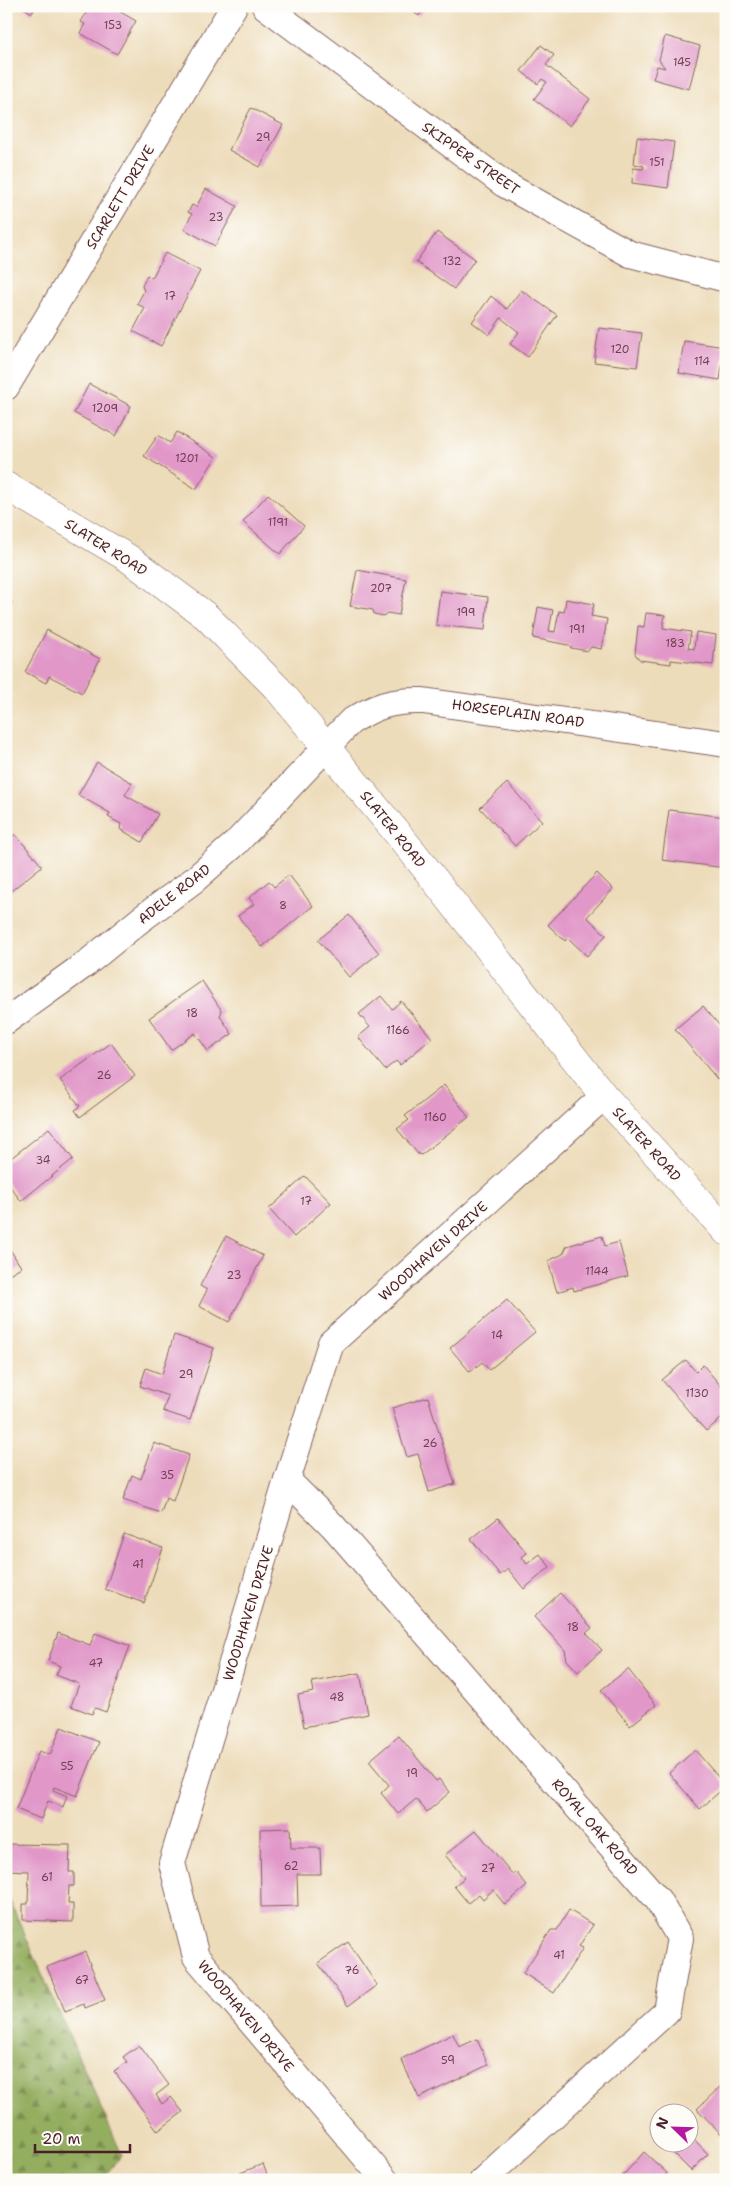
<svg xmlns="http://www.w3.org/2000/svg" width="732" height="2186" viewBox="0 0 732 2186" font-family="'Shantell Sans',sans-serif">
<defs>
<pattern id="forest-firs" width="22" height="20" patternUnits="userSpaceOnUse" patternTransform="scale(1.25)"><rect width="22" height="20" fill="#94ae60"/><path d="M5 1l3.5 6h-7zM16 11l3.5 6h-7z" fill="#7b8d4f"/></pattern>
</defs>
<rect width="100%" height="100%" fill="#fdfcf7"/>
<filter id="ink" filterUnits="userSpaceOnUse"><feTurbulence type="fractalNoise" baseFrequency=".02" numOctaves="2"/><feDisplacementMap in="SourceGraphic" scale="10" xChannelSelector="R" yChannelSelector="G"/><feConvolveMatrix kernelMatrix="1 2 1 2 8 2 1 2 1" color-interpolation-filters="sRGB"/></filter>
<filter id="wash" filterUnits="userSpaceOnUse"><feTurbulence type="fractalNoise" baseFrequency=".0096" numOctaves="4" result="noise"/><feDisplacementMap in="SourceGraphic" scale="20" xChannelSelector="R" yChannelSelector="G"/><feGaussianBlur stdDeviation="1.12" result="paint"/><feColorMatrix in="noise" values="0 0 0 0 0 0 0 0 0 0 0 0 0 0 0 0 0 1.4 0 .05"/><feComposite in="paint" operator="in"/></filter>
<g filter="url(#wash)">
<rect width="100%" height="100%" fill="#eddcba"/>
<polygon fill="url(#forest-firs)" stroke="#6f6646" points="6,1892 122,2155 101,2180 6,2180"/>
<g id="blocks">
<g fill="#e198c9">
<polygon points="21,6 36,6 32,13"/>
<polygon points="90,6 110,6 136,21 117,54 80,33 85,24 81,22"/>
<polygon points="404,6 425,6 419,16"/>
<polygon points="665,36 700,46 689,89 653,79 657,66 665,68 659,60"/>
<polygon points="541,45 554,55 546,65 590,99 570,126 534,99 547,82 542,79 538,84 521,71"/>
<polygon points="251,108 283,125 260,167 229,150"/>
<polygon points="637,137 674,142 668,188 632,183 633,168 643,169 644,166 634,164"/>
<polygon points="206,189 237,206 215,246 184,229 192,214 188,212 192,205 196,207"/>
<polygon points="437,232 475,259 454,289 416,262"/>
<polygon points="165,253 200,271 161,346 133,331 145,308 137,304 144,291 142,286 147,275 152,278"/>
<polygon points="521,290 557,315 528,357 510,344 519,332 501,318 489,335 472,322 491,296 507,309"/>
<polygon points="599,328 642,333 637,367 594,362"/>
<polygon points="684,341 725,347 720,380 679,373"/>
<polygon points="89,384 131,406 116,436 74,413"/>
<polygon points="177,432 216,457 196,489 144,456 158,435 170,443"/>
<polygon points="268,494 304,526 280,554 243,522"/>
<polygon points="357,570 406,579 399,615 387,613 383,616 374,614 373,610 350,606"/>
<polygon points="440,591 488,597 485,630 436,625"/>
<polygon points="6,598 12,602 6,613"/>
<polygon points="566,599 594,604 591,616 607,619 602,649 591,647 588,651 571,648 568,645 533,638 538,607 553,610 549,631 555,632 559,611 564,612"/>
<polygon points="646,613 665,615 663,628 691,632 688,648 694,649 696,632 716,635 713,665 671,660 671,664 640,660 635,654 638,626 644,627"/>
<polygon points="47,630 100,659 82,693 49,676 46,683 25,672"/>
<polygon points="97,762 132,783 125,795 158,814 142,842 120,829 121,824 108,817 110,813 78,795"/>
<polygon points="507,783 542,821 515,846 480,808"/>
<polygon points="669,810 726,817 726,868 662,860"/>
<polygon points="15,834 42,866 6,895 6,841"/>
<polygon points="597,873 613,889 587,917 606,935 587,956 568,938 565,941 548,925"/>
<polygon points="289,875 313,906 262,947 238,916 254,904 249,898 269,881 274,887"/>
<polygon points="349,915 379,953 349,977 318,940"/>
<polygon points="202,981 222,1011 220,1016 232,1034 208,1051 195,1033 171,1050 149,1018"/>
<polygon points="381,996 392,1009 401,1001 432,1038 400,1065 396,1061 385,1070 358,1037 370,1027 359,1014"/>
<polygon points="703,1006 726,1033 726,1074 718,1080 675,1029"/>
<polygon points="111,1043 135,1076 80,1117 75,1110 80,1106 60,1080"/>
<polygon points="444,1085 469,1117 421,1155 418,1154 397,1129 409,1120 405,1116"/>
<polygon points="49,1128 73,1159 21,1201 6,1181 6,1162"/>
<polygon points="305,1176 331,1203 294,1237 269,1209"/>
<polygon points="226,1236 263,1256 229,1322 199,1306 207,1290 200,1286"/>
<polygon points="602,1236 605,1246 619,1242 628,1276 574,1291 573,1287 557,1292 548,1261 563,1254 567,1246"/>
<polygon points="6,1243 21,1267 6,1276"/>
<polygon points="507,1300 535,1332 489,1370 482,1362 470,1372 450,1348"/>
<polygon points="174,1335 214,1348 190,1420 163,1411 168,1396 140,1386 146,1368 162,1374"/>
<polygon points="686,1360 696,1372 703,1365 726,1392 726,1415 706,1431 662,1380"/>
<polygon points="428,1397 455,1484 429,1492 418,1454 407,1457 392,1408"/>
<polygon points="154,1443 189,1455 173,1501 166,1498 161,1513 123,1500 132,1475 141,1479"/>
<polygon points="498,1518 527,1553 522,1557 527,1564 540,1554 550,1567 524,1589 508,1569 500,1575 471,1539"/>
<polygon points="124,1534 163,1548 144,1603 105,1589"/>
<polygon points="560,1593 592,1628 586,1633 602,1650 578,1672 567,1660 565,1650 534,1617"/>
<polygon points="58,1633 90,1645 95,1633 130,1646 106,1712 95,1708 92,1714 71,1706 79,1684 56,1675 60,1666 48,1661"/>
<polygon points="628,1669 656,1705 630,1726 601,1690"/>
<polygon points="360,1673 368,1714 304,1727 298,1695 314,1692 312,1682"/>
<polygon points="61,1727 99,1742 77,1796 54,1787 53,1790 67,1796 63,1807 48,1801 41,1819 16,1809 39,1751 50,1755"/>
<polygon points="399,1736 436,1781 439,1779 450,1792 427,1812 416,1799 398,1814 381,1793 389,1785 369,1761"/>
<polygon points="695,1750 726,1786 700,1809 669,1773"/>
<polygon points="290,1828 291,1848 320,1848 321,1874 297,1874 298,1906 261,1907 260,1829"/>
<polygon points="476,1830 513,1875 516,1872 527,1886 505,1905 493,1890 483,1899 479,1894 468,1903 454,1886 464,1878 445,1855"/>
<polygon points="6,1844 70,1845 69,1872 74,1872 74,1886 69,1886 68,1904 73,1904 73,1922 23,1920 23,1904 28,1904 29,1871 6,1870"/>
<polygon points="569,1910 593,1925 579,1946 583,1948 554,1993 523,1973 551,1930 557,1930"/>
<polygon points="348,1942 377,1985 348,2006 318,1963"/>
<polygon points="85,1952 105,2000 85,2008 84,2004 65,2011 47,1967"/>
<polygon points="453,2034 459,2047 477,2039 488,2065 419,2098 401,2059"/>
<polygon points="139,2045 169,2085 156,2095 162,2104 171,2097 183,2112 158,2131 114,2071 127,2062 123,2057"/>
<polygon points="726,2081 726,2139 697,2109"/>
<polygon points="690,2135 708,2154 691,2171 670,2150 677,2144 690,2144"/>
<polygon points="644,2152 667,2173 661,2180 619,2180"/>
<polygon points="263,2164 269,2180 237,2180 235,2175"/>
</g>
</g>
</g>
<g filter="url(#ink)">
<use href="#blocks" fill-opacity="0" stroke="#83615d" stroke-width="1"/>
<g fill="none" stroke-linecap="round" stroke-linejoin="round">
<defs>
<g id="minor">
<polyline points="265,6 504,184 630,254 726,279"/>
<polyline points="6,387 234,6"/>
<path d="M6 1021 87 963 140 920 194 880 236 843 350 722C375 706 392 700 423 701L726 744"/>
<polyline points="287,1480 333,1526 658,1900 680,1938 667,2011 483,2180"/>
<polyline points="385,2180 196,1957 172,1863 287,1480 331,1343 604,1096"/>
</g>
<polyline id="secondary" points="6,486 128,558 206,616 277,688 412,851 604,1096 726,1231"/>
</defs>
<use href="#minor" stroke="#83615d" stroke-width="28"/>
<use href="#secondary" stroke="#83615d" stroke-width="29"/>
<use href="#minor" stroke="#fff" stroke-width="26"/>
<use href="#secondary" stroke="#fff" stroke-width="28"/>
</g>
</g>
<g text-anchor="middle" dominant-baseline="central" stroke-width="4" stroke-linejoin="round" paint-order="stroke">
<g font-size="11" fill="#703d52">
<text x="113" y="25">153</text>
<text x="682" y="62">145</text>
<text x="263" y="137">29</text>
<text x="657" y="162">151</text>
<text x="216" y="217">23</text>
<text x="452" y="261">132</text>
<text x="170" y="296">17</text>
<text x="620" y="349">120</text>
<text x="702" y="361">114</text>
<text x="105" y="408">1209</text>
<text x="187" y="458">1201</text>
<text x="278" y="522">1191</text>
<text x="381" y="588">207</text>
<text x="466" y="612">199</text>
<text x="577" y="629">191</text>
<text x="675" y="643">183</text>
<text x="283" y="905">8</text>
<text x="192" y="1013">18</text>
<text x="398" y="1030">1166</text>
<text x="104" y="1075">26</text>
<text x="435" y="1117">1160</text>
<text x="43" y="1160">34</text>
<text x="306" y="1201">17</text>
<text x="597" y="1271">1144</text>
<text x="234" y="1275">23</text>
<text x="497" y="1335">14</text>
<text x="186" y="1374">29</text>
<text x="697" y="1393">1130</text>
<text x="430" y="1443">26</text>
<text x="167" y="1475">35</text>
<text x="138" y="1564">41</text>
<text x="573" y="1627">18</text>
<text x="96" y="1663">47</text>
<text x="337" y="1697">48</text>
<text x="67" y="1766">55</text>
<text x="412" y="1773">19</text>
<text x="291" y="1866">62</text>
<text x="488" y="1868">27</text>
<text x="47" y="1877">61</text>
<text x="559" y="1955">41</text>
<text x="352" y="1970">76</text>
<text x="82" y="1980">67</text>
<text x="448" y="2060">59</text>
</g>
<g font-size="14" fill="#4a1f2b" stroke="#fdfcf7">
<text transform="translate(471 158) rotate(35)">SKIPPER STREET</text>
<text transform="translate(120 197) rotate(-59)">SCARLETT DRIVE</text>
<text transform="translate(106 547) rotate(32)">SLATER ROAD</text>
<text transform="translate(518 713) rotate(8)">HORSEPLAIN ROAD</text>
<text transform="translate(393 829) rotate(51)">SLATER ROAD</text>
<text transform="translate(174 894) rotate(-38)">ADELE ROAD</text>
<text transform="translate(647 1144) rotate(48)">SLATER ROAD</text>
<text transform="translate(433 1251) rotate(-42)">WOODHAVEN DRIVE</text>
<text transform="translate(248 1613) rotate(-73)">WOODHAVEN DRIVE</text>
<text transform="translate(595 1827) rotate(49)">ROYAL OAK ROAD</text>
<text transform="translate(246 2016) rotate(50)">WOODHAVEN DRIVE</text>
</g>
</g>
<rect width="732" height="2186" fill="none" stroke="#fdfcf7" stroke-width="25"/>
<g transform="translate(674 2128) rotate(293)"><circle r="24" fill="#fdfcf7" stroke="#b5a4a5"/>
<path d="M0-4L9 19L0 12L-9 19Z" fill="#b5179e"/>
<text y="-8" font-size="14" font-weight="bold" text-anchor="middle" fill="#4a1f2b">N</text>
</g>
<path d="M35 2144v8h95v-8" fill="none" stroke="#4a1f2b" stroke-width="2.5"/>
<text x="42" y="2144" font-size="15" fill="#4a1f2b" stroke="#fdfcf7" stroke-width="4" paint-order="stroke">20 m</text>
</svg>
